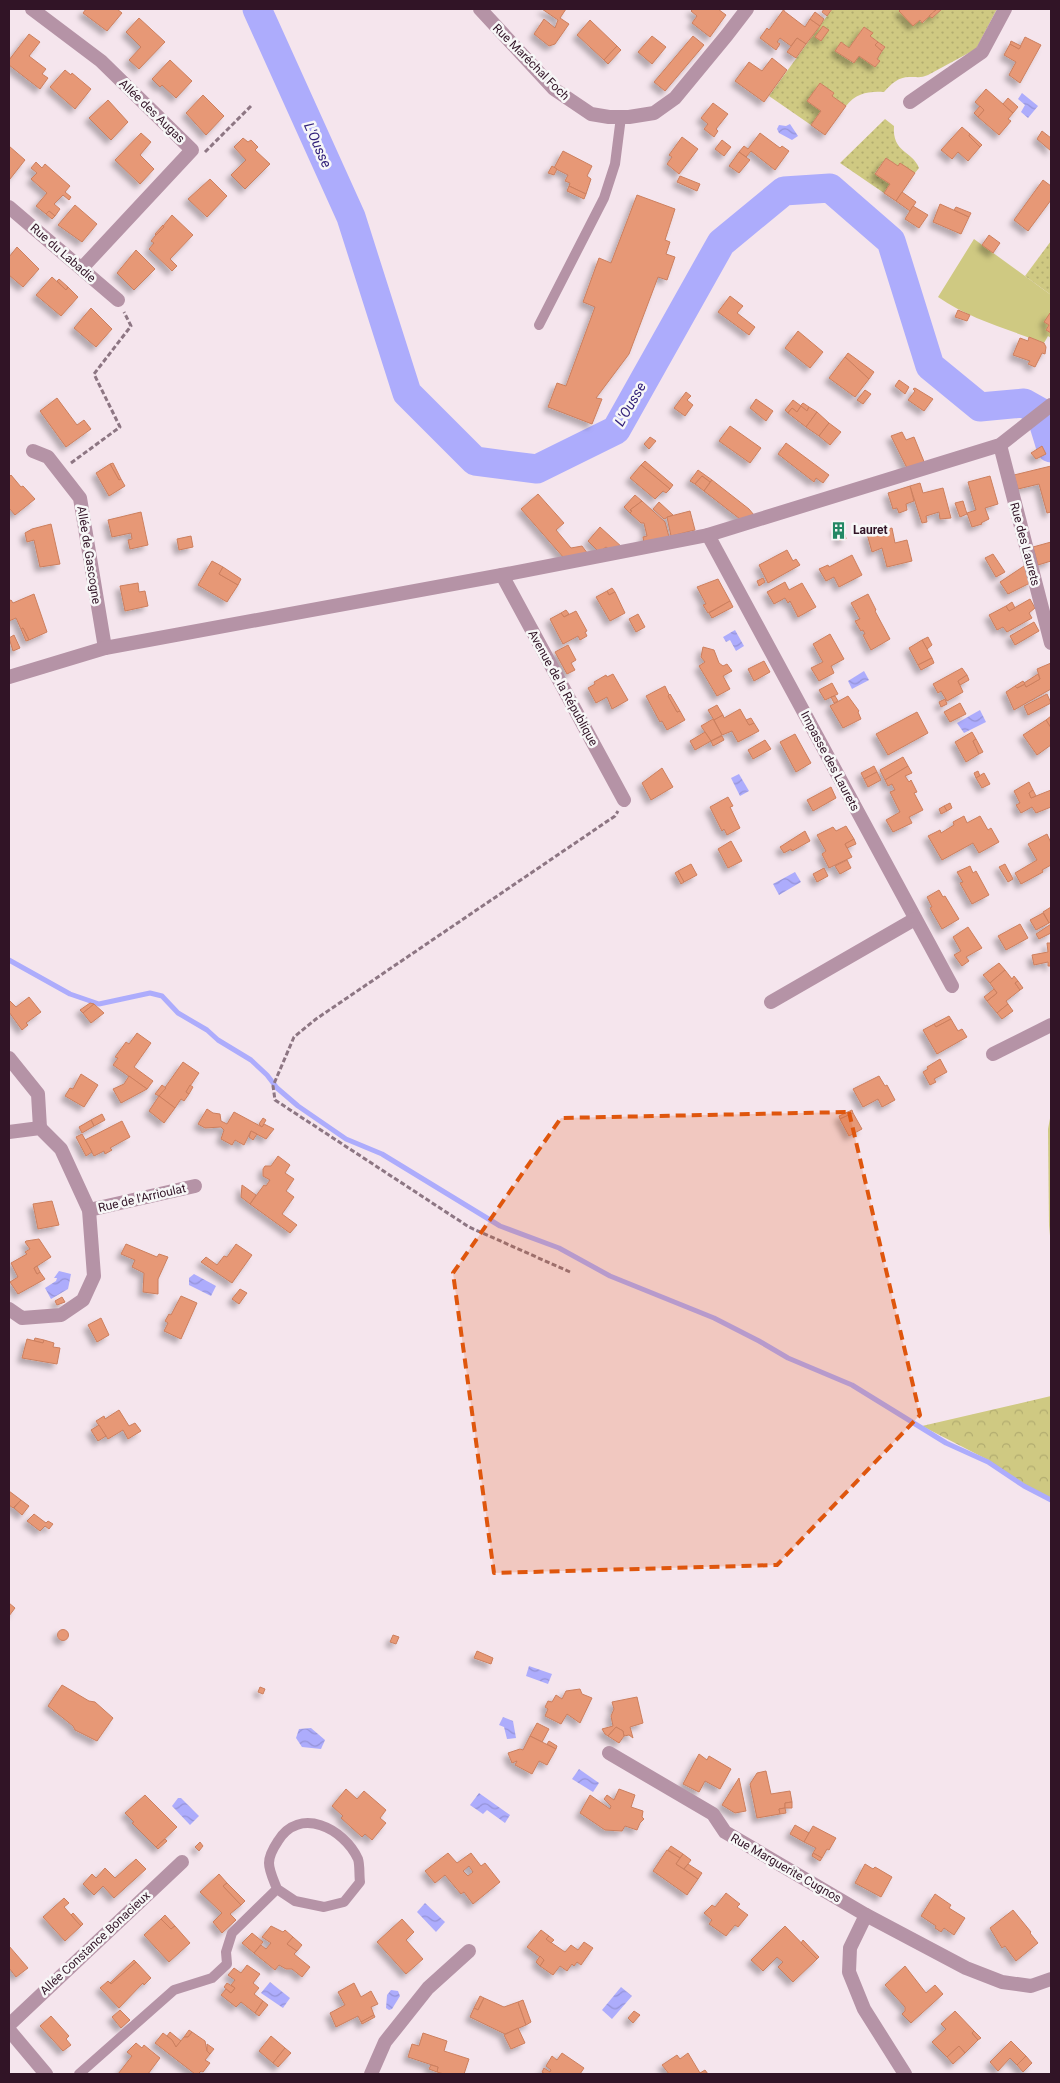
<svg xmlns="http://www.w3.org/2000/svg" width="1060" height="2083" viewBox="0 0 1060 2083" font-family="Roboto,sans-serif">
<defs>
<pattern id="forest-crowns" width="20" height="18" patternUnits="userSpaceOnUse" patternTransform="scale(1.25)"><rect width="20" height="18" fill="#cfc982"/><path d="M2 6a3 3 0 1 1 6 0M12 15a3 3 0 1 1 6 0" fill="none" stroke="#b2ac70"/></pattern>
<pattern id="garden-dots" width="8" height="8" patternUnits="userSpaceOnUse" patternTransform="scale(1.25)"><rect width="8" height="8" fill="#cfc982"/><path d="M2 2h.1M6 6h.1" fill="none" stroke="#b2ac70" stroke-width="1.8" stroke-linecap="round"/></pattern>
<pattern id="water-waves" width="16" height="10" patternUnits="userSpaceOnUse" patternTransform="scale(1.25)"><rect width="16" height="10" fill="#adacfc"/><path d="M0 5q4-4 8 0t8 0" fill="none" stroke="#9593d8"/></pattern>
<filter id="shadow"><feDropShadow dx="-4.5" dy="4.5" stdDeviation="2.5" flood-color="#0004"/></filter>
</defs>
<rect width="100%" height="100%" fill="#f5e5ed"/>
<path fill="#cfc982" d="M974 239 1051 295V338L1048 336 1044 343C1007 329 970 319 938 297Z"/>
<g fill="url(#forest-crowns)">
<polygon points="1051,1113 1051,1247 1049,1225 1048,1129"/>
<polygon points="1051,1396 1051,1499 1023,1484 990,1461 922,1426"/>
</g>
<g fill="url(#garden-dots)" fill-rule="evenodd">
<path d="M832 9H901L900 11 923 23 929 16 932 18 942 9H997L976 49 928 75C921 78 919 77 912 77 899 76 892 83 884 92 869 91 856 93 846 106L832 96 834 93 820 83 807 101 821 111 811 125 769 96ZM864 27 872 33 870 36 885 47 877 59 880 61 875 67 859 56 853 63 835 51 841 42 849 48Z"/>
<path d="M885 119 894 126C892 153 912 150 919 168L915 173 898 166 886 158 875 173 890 184 884 193 840 163Z"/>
<polygon points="1051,241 1051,295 1025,276"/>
</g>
<g fill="url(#water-waves)">
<polygon points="1022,93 1038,106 1028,118 1021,112 1025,105 1018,99"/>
<polygon points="790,124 798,136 792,140 779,133 777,129 779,125 786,126"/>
<polygon points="1051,417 1051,456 1033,433"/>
<polygon points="735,630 744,646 736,651 730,640 726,642 723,637"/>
<polygon points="864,671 869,680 852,689 848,681"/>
<polygon points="980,710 986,722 964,733 957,723"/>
<polygon points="739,774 749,791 740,796 731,778"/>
<polygon points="795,872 801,882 779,895 773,884"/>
<polygon points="59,1271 71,1274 68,1289 51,1299 45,1288 56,1281 57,1278 54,1278"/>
<polygon points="194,1274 216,1286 211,1296 189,1285 189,1278"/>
<polygon points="529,1666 552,1674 548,1684 526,1676"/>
<polygon points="503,1717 513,1721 516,1738 507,1739 504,1727 499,1725"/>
<polygon points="311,1728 325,1740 321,1749 302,1747 296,1738 299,1729"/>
<polygon points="579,1769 599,1783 593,1792 572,1779"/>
<polygon points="479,1793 510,1815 505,1823 487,1810 483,1814 470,1805"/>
<polygon points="178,1798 181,1798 199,1816 190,1825 172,1806"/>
<polygon points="425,1903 445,1922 436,1932 417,1912"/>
<polygon points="270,1982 290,1998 283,2008 261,1993"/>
<polygon points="621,1987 632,1996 612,2019 602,2010"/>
<polygon points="391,1990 398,1991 400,1996 392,2009 389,2010 386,2008 387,1995"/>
</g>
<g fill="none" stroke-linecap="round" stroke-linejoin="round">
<polyline stroke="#adacfc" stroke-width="5" points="9,960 70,994 99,1004 150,993 162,996 178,1013 207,1030 218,1040 251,1060 267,1075 277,1088 298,1106 346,1139 382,1154 500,1226 559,1248 610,1276 714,1318 759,1341 788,1358 852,1385 946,1443 988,1462 1024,1486 1051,1500"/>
<polyline stroke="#adacfc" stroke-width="29" points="257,9 351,217 407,393 475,461 537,469 616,430 721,243 784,191 830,188 891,241 930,366 980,407 1024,403 1040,412 1051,448"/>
</g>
<g fill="#e79876" stroke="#cc7f5e" fill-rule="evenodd" filter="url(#shadow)">
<polygon points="86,9 117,9 122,13 107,31 83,13"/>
<polygon points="542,9 566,9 560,18 569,24 555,44 549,46 534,34 544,19 555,28 558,20"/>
<polygon points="693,9 718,9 726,15 710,37 692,23 697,16 691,11"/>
<polygon points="784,9 784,11 805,27 810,19 820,26 806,44 797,38 791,46 780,38 777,42 780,44 776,50 760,38 767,28 769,30"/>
<polygon points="824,9 832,9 827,16 822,12"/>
<polygon points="901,9 937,9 922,23 920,20 913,26 899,11"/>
<polygon points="937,9 942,9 932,18 929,16"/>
<polygon points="815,12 824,19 820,26 810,19"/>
<polygon points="139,18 165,42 139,69 129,60 141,47 126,32"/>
<polygon points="590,20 617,46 604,60 577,35"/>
<polygon points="823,26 829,30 821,41 815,37"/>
<polygon points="864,27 873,33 870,36 878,42 875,45 882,51 877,59 880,61 875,67 859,56 854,63 835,51 841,42 849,48"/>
<polygon points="29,34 40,42 29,56 46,69 42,74 48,78 40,89 9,65 9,60"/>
<polygon points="652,36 666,47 652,64 638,52"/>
<polygon points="693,36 704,45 665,91 654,82"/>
<polygon points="1025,37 1041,45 1020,83 1009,75 1016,62 1004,55 1010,44 1019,49"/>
<polygon points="797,38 806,44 796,58 787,52"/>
<polygon points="1011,41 1021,46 1019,49 1010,44"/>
<polygon points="878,42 885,47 882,51 875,45"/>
<polygon points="617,46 621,50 608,64 604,60"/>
<polygon points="772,58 787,70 764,102 735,81 749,62 762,71"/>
<polygon points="170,60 192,81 176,98 162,85 160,87 152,79"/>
<polygon points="65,70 71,75 72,73 91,89 75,109 50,87"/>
<polygon points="820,83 834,93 832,96 846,106 825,135 811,125 821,111 807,101"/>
<polygon points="986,89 1013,113 1008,119 1011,121 999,135 978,117 984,110 975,102"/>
<polygon points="203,95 224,116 206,135 186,113"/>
<polygon points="1008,98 1018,107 1013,113 1003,104"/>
<polygon points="108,100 128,122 111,140 89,118"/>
<polygon points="713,103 728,114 716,129 718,131 714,137 704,129 708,124 701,118"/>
<polygon points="980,106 984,110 978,117 974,113"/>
<polygon points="962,127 970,134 969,136 980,147 968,161 958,152 952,159 941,150"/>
<polygon points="1042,131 1051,138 1051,151 1037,139"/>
<polygon points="141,133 151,142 140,155 154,169 140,184 115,160"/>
<polygon points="760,133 780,148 782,146 789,151 775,170 751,151 746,157 739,152 744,146 748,149"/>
<polygon points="970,134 982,145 980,147 969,136"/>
<polygon points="682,137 698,149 679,174 667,164 672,157 669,155"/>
<polygon points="243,138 248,142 251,140 258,147 255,150 270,164 245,189 231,175 246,160 234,147"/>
<polygon points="722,140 731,147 724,156 715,149"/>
<polygon points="9,146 25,160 10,179 9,178"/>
<polygon points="563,151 592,166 587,176 591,179 586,194 569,186 570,183 565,181 568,175 554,168"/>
<polygon points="739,152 750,160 739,173 729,166"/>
<polygon points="886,158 898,166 900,163 915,173 896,201 884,193 890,184 875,174"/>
<polygon points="36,162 42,168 45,164 70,186 65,192 71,197 69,200 63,195 54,204 60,209 55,216 49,211 46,214 36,206 47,193 31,179 37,173 31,168"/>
<polygon points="552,166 557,169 554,175 548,173"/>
<polygon points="680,176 700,184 697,191 677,182"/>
<polygon points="210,179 227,196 207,217 188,199"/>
<polygon points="1043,180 1051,186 1051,200 1028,231 1014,220"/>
<polygon points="569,186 586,194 584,199 567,191"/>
<polygon points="902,192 916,202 910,211 896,201"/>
<polygon points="637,195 675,209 665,240 670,242 666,254 675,257 667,280 658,277 629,354 596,398 602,399 592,424 548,407 557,383 566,386 595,307 583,302 599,258 611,263"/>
<polygon points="940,204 969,217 961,234 933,222"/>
<polygon points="75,205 97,224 82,242 58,225"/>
<polygon points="913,206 928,215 919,228 905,219"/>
<polygon points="956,207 971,213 969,217 954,210"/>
<polygon points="49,211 55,216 52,219 46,214"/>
<polygon points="172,215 193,235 170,259 177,266 172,271 149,249 154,243 151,241"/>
<polygon points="163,225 164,227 156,235 155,234"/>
<polygon points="989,235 1000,243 993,253 982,245"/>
<polygon points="17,247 39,269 23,287 9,275 9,257"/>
<polygon points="136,250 155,269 134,290 117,273"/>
<polygon points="52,277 66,290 68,287 78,297 61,316 36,295"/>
<polygon points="59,279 68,287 66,290 57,281"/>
<polygon points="730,296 743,306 737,313 755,327 749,335 718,312"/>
<polygon points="91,308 112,329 96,347 74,328"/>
<polygon points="958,310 970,315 967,321 955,317"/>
<polygon points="1050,313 1051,313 1051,333 1046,330 1049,325 1044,322"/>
<polygon points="798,331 823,352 810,368 785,348"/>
<polygon points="1029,337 1044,343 1046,347 1045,354 1042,353 1035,367 1028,364 1030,361 1013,355 1020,338 1028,341"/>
<polygon points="848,353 874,372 869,379 845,357"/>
<polygon points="845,357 869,379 855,397 829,378"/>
<polygon points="899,380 909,387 905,394 895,386"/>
<polygon points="915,388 933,399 924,411 908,400 915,391 913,389"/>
<polygon points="865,390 871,394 863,404 857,400"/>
<polygon points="686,392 691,396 687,400 693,405 685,416 674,408"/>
<polygon points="57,398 77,425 84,420 91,429 66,447 40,411"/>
<polygon points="756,399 773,411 766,421 750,408"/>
<polygon points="793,400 801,406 797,412 792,408 788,413 785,410"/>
<polygon points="803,403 809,407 807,411 800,406"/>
<polygon points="801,406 807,411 809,407 817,412 806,427 788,413 792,408 797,412"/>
<polygon points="817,412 829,423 819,436 806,427"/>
<polygon points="829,423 841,432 830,445 819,436"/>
<polygon points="730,426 761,448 750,463 719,441"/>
<polygon points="902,432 906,440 914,437 925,464 908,470 891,436"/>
<polygon points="650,437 656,441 649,449 644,444"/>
<polygon points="786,443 829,475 823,483 816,478 814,482 778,454"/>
<polygon points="1042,446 1046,454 1036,459 1031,453"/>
<polygon points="645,461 673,485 670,489 641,465"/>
<polygon points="113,463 121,479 119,480 110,464"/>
<polygon points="110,464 119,480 121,479 125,486 109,496 96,473"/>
<polygon points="641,465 670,489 666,493 663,491 655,499 630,478"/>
<polygon points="1051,466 1051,512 1047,513 1039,484 1018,489 1014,475"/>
<polygon points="698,470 712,480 710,482 702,476 695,484 690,481"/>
<polygon points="11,475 21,487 23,486 35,499 15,515 9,508 9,477"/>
<polygon points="702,476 710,482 704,491 695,484"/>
<polygon points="990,476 998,504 985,508 989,519 981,523 982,524 972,527 967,513 976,510 968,482"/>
<polygon points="712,480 749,509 754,515 740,519 704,491"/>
<polygon points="920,483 923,493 943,488 951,518 940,519 939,512 926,516 927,522 922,523 910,486"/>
<polygon points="910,486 914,501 906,504 907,510 899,513 897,508 893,509 888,493"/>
<polygon points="538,494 564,523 556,530 571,548 582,546 588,554 564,558 521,509"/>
<polygon points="635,495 642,501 630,510 632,511 630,513 624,507"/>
<polygon points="642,501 665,522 669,537 644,543 643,537 647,536 644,523 641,523 630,513 632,511 630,510"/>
<polygon points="963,501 967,514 960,517 955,503"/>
<polygon points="659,502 673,515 664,519 653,509"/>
<polygon points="690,511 695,530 671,536 667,517"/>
<polygon points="141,512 148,545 130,549 128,540 132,539 131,533 112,537 108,520"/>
<polygon points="51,524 60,564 40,567 34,540 27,542 25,533 32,529"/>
<polygon points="600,527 623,548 610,550 606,547 599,552 588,541"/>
<polygon points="842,527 843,531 837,533 835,528"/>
<polygon points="892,528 895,543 907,540 912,561 887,567 882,548 872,552 867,534"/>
<polygon points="845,534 846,539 839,540 838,536"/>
<polygon points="191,536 193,547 179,550 177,539"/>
<polygon points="1051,542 1051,561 1038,565 1033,547"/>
<polygon points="787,550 793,561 796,559 800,565 768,583 759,565"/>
<polygon points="993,554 1005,572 996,577 985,558"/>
<polygon points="852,555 862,575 839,587 834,577 826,581 819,569 828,565 829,567"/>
<polygon points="212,561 223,567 219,574 238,585 227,602 198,585"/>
<polygon points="1024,566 1032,582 1008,594 1000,582"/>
<polygon points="223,567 241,579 238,585 219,574"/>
<polygon points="763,578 765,582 759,586 757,581"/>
<polygon points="718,579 730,601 708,613 703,605 706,604 697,587"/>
<polygon points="785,582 789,590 802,583 816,607 798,617 790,601 788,603 785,598 774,604 767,592"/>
<polygon points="138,583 139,592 145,591 148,606 125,611 120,586"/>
<polygon points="612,588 615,592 609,595 607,591"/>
<polygon points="607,591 609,595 615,592 625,613 610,621 596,597"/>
<polygon points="34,594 47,632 29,640 23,628 21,629 16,618 9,621 9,601 11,600 13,603"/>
<polygon points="868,594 876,610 875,611 890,639 871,650 863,635 865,634 863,630 861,631 855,621 860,619 851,603"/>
<polygon points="1030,599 1035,608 1029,613 1032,618 1007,632 1003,627 997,630 989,615 1006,606 1009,611"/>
<polygon points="730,601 733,607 712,618 709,613"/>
<polygon points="1012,602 1015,608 1009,611 1006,606"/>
<polygon points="566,610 569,614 564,617 561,613"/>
<polygon points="576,611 587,631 585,632 587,636 580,640 578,636 563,644 550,619 561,613 564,617"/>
<polygon points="638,614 645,627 636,632 629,619"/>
<polygon points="1034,622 1039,631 1015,645 1010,636"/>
<polygon points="23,628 29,640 26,641 21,629"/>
<polygon points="830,634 844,659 831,666 834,673 819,681 811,668 823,662 813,644"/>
<polygon points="14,635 20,648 13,651 9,638"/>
<polygon points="928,637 932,645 927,649 922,640"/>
<polygon points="922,640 932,658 918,665 909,648"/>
<polygon points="568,645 576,660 571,663 575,670 567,674 555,652"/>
<polygon points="703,647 714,650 719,663 723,666 727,664 732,671 723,676 730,689 717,696 699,666 705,662 701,657"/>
<polygon points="932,658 934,663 921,670 918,665"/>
<polygon points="764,661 770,672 754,681 748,669"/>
<polygon points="1051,663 1051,689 1014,710 1006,692 1015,686 1017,688 1025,684 1026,687 1040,679 1037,669"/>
<polygon points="962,668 967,675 958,681 963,692 947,701 941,691 938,693 933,684"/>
<polygon points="613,674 628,700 612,709 607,697 596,703 588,688 595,684 594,682 606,675 607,677"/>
<polygon points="1038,674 1040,679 1026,687 1024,683"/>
<polygon points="967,675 969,680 960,685 958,681"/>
<polygon points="1023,681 1025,684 1017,688 1015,686"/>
<polygon points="832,683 838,694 825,700 819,690"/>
<polygon points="665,686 677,712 680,711 685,720 667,730 662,721 660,722 646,696"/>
<polygon points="670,694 680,711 677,712 668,696"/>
<polygon points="1047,694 1051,703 1028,715 1024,706"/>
<polygon points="835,696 838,701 834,703 831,697"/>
<polygon points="848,696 859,711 858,712 861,719 843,728 830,706"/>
<polygon points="945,699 947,704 941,707 939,702"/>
<polygon points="960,703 966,714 950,722 944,712"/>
<polygon points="717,705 723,715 714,720 708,710"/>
<polygon points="740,709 749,725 754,723 759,731 738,742 732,731 722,735 714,720 723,715 724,718"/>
<polygon points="917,712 928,733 888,755 876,734"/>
<polygon points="1051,716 1051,728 1046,720"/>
<polygon points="751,718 754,723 749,725 746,720"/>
<polygon points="713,719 722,735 711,741 701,726"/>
<polygon points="1046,720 1051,728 1051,745 1037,755 1023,735"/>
<polygon points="705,732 711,741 695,750 690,741"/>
<polygon points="972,732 976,739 973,741 979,754 966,762 955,742"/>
<polygon points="795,734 811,763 796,772 780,742"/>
<polygon points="722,736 724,740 713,746 711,741"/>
<polygon points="976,739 983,752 979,754 973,741"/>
<polygon points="765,740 771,749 753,759 748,750"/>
<polygon points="903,757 908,766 885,780 880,770"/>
<polygon points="874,766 877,772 864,779 861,773"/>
<polygon points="908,766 912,773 905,776 909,782 911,780 917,792 914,793 923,810 909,817 912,823 893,832 886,820 900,812 890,792 895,790 892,784 888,786 885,780"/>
<polygon points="662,768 673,787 651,800 642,783"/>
<polygon points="978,771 980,776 976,778 974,773"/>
<polygon points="877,772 881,780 868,787 864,779"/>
<polygon points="984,773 990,784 982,788 976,778"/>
<polygon points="1029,782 1033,790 1029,793 1031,798 1051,790 1051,807 1036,813 1032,807 1021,813 1016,805 1020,803 1014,791"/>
<polygon points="831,787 836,798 813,811 807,800"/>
<polygon points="1033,790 1036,796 1031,798 1029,793"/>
<polygon points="728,797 733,806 730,807 740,828 727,835 724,829 722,831 710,807"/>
<polygon points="950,803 952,808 947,811 944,806"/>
<polygon points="944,806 947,811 941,814 939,809"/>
<polygon points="964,816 967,823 980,816 988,830 991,828 999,842 979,853 973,843 942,860 928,836 940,830 941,833 954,825 953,822"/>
<polygon points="846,826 854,839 845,844 852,857 829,868 822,854 826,851 817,835 833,827 836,831"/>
<polygon points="805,831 810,841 792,851 791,849 784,853 780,847"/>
<polygon points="1047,834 1051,843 1051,865 1042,870 1043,872 1021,884 1015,873 1037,860 1028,844"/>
<polygon points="854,839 856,844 847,848 845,844"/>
<polygon points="731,841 742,861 728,868 718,849"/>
<polygon points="847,860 851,868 840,874 835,866"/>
<polygon points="691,864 697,875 684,882 678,871"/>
<polygon points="1005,864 1013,879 1008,882 999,867"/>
<polygon points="970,866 973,873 976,871 989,895 972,904 960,883 963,882 957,872"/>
<polygon points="824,868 828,876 817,882 813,874"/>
<polygon points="678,871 684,882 681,884 675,873"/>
<polygon points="939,890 943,897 945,896 959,919 942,929 930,908 932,907 927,897"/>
<polygon points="1051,907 1051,922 1049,923 1043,912"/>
<polygon points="1043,913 1049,923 1036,930 1030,920"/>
<polygon points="1020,924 1028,938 1006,950 998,936"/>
<polygon points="1051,924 1051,933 1039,939 1036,934"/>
<polygon points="968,927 982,948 966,957 969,961 962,966 954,955 961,951 953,937"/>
<polygon points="1047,943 1051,943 1051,966 1048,966 1048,962 1034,965 1032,955 1048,952"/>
<polygon points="999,963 1005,970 990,983 983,975"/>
<polygon points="1005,970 1012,979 1014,976 1018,981 1015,983 1020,990 1006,1001 1008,1004 997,1013 987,1001 997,993 990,983"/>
<polygon points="1018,981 1023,988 1020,990 1015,983"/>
<polygon points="994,989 997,993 987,1001 984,997"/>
<polygon points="29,997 41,1012 26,1023 28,1025 22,1030 9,1012 9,1002 10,1001 16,1007"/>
<polygon points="90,1003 94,1004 83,1013 80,1010"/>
<polygon points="94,1004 104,1013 91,1023 83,1013"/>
<polygon points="1008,1004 1013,1011 1002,1019 997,1013"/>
<polygon points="949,1016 951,1019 936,1027 934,1024"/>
<polygon points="951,1019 958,1031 962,1029 967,1037 937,1054 923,1030 934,1024 936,1027"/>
<polygon points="137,1033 151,1043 134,1067 153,1081 147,1089 113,1065 118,1058 115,1057 126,1042 129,1044"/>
<polygon points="940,1059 947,1072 934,1079 936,1082 930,1085 923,1072 928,1069 927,1067"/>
<polygon points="183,1062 199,1073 186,1092 189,1094 184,1101 181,1099 175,1108 159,1096"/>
<polygon points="81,1074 98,1085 84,1107 65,1096 70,1088 73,1089"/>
<polygon points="129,1076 147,1089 121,1103 113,1089 124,1084"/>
<polygon points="879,1076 885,1086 887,1085 895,1100 882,1107 878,1099 863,1107 853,1089"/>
<polygon points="162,1085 166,1088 159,1096 155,1094"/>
<polygon points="190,1085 193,1087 189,1094 186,1092"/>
<polygon points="159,1096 175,1108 164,1123 149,1111"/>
<polygon points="207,1109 213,1113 220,1114 221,1121 227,1124 234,1112 262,1127 264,1124 274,1129 266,1139 251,1131 244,1145 235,1140 232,1145 221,1139 224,1130 221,1127 205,1128 198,1124"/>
<polygon points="852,1110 853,1113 840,1119 839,1116"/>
<polygon points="853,1113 862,1129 849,1136 840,1119"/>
<polygon points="102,1114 105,1120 94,1126 91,1120"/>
<polygon points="263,1118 266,1120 262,1127 259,1124"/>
<polygon points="91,1120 94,1126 82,1133 79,1127"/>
<polygon points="122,1121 130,1137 110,1148 112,1150 105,1154 104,1151 94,1156 85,1140"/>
<polygon points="251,1131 257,1134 253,1140 249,1137"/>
<polygon points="82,1134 92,1152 86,1156 76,1137"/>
<polygon points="278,1156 290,1165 285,1173 294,1179 286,1191 294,1197 282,1214 297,1225 290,1233 250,1204 264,1185 266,1186 270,1180 263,1176 263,1169 265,1166 271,1166"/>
<polygon points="242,1185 256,1195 250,1204 241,1197"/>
<polygon points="52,1201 59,1225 38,1229 33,1204"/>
<polygon points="39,1239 51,1257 34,1268 37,1274 40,1272 45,1279 18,1294 10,1282 18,1277 11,1263 27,1254 25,1252 30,1249 25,1242 26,1241"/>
<polygon points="126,1244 157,1257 159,1254 168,1257 158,1279 158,1294 143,1292 144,1273 132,1267 135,1260 121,1254"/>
<polygon points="236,1244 252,1255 232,1283 201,1262 206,1257 217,1265 224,1256 227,1257"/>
<polygon points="37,1266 40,1272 37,1274 34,1268"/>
<polygon points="240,1289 247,1293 239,1304 232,1299"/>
<polygon points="181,1296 197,1303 181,1339 164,1331 168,1323 165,1321 169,1314 171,1315"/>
<polygon points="62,1297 65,1302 57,1305 55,1301"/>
<polygon points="101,1318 109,1335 97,1342 88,1325"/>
<polygon points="35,1338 44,1340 43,1343 34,1341"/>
<polygon points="27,1339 43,1343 44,1340 54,1343 53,1347 60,1348 57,1364 22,1358"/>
<polygon points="119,1410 129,1426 135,1423 141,1431 128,1439 123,1430 108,1439 96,1421 104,1416 105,1419"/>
<polygon points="99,1425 106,1436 98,1441 91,1430"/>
<polygon points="9,1491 21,1500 13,1508 9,1505"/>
<polygon points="21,1500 29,1506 22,1515 14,1508"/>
<polygon points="34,1514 46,1523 48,1521 53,1524 49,1529 45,1526 40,1531 27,1521"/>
<polygon points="9,1603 15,1608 9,1616"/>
<circle cx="63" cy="1635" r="5.5"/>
<polygon points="393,1635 399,1637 396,1644 390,1642"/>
<polygon points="477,1651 493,1658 491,1664 474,1658"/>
<polygon points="62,1685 89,1701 95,1702 113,1718 97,1741 75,1730 73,1726 48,1706"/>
<polygon points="260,1687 265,1689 263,1694 258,1692"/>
<polygon points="580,1689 582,1694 592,1698 580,1723 567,1714 561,1724 545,1716 548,1709 545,1707 548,1701 552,1702 556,1695 562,1699 566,1691"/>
<polygon points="637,1697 643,1723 630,1727 633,1738 629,1735 624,1736 623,1731 616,1727 608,1736 605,1734 602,1729 613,1726 611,1716 614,1709 612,1702"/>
<polygon points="537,1723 549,1729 542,1742 530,1736"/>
<polygon points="616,1727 623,1731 624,1736 619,1743 608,1736"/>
<polygon points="530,1736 556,1749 547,1765 539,1761 532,1774 515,1765 517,1761 512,1763 508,1753 520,1749 523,1750"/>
<polygon points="549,1741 557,1746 556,1749 547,1744"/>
<polygon points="699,1754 707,1760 709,1756 731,1769 720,1789 705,1781 699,1792 683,1784"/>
<polygon points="766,1771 771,1794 790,1791 792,1802 785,1803 785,1808 779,1809 780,1814 757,1818 750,1784 757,1773"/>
<polygon points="739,1778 746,1811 735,1813 722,1805"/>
<polygon points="346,1789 357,1799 364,1791 386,1810 380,1818 386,1823 372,1840 365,1834 362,1837 341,1818 343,1816 332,1806"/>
<polygon points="619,1789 635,1795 631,1807 643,1811 642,1817 644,1819 640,1823 637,1830 625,1826 622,1831 605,1830 580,1813 590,1795 610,1809 611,1806 604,1799 607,1795 614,1800"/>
<polygon points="145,1795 177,1827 156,1847 132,1823 134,1822 125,1813"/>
<polygon points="792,1802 792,1808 785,1808 785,1803"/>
<polygon points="785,1808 786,1813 780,1814 779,1809"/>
<polygon points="795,1825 809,1833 804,1842 790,1834"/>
<polygon points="813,1826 836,1838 829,1850 827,1849 822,1858 813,1853 816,1848 804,1842"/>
<polygon points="165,1839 167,1841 158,1849 156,1847"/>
<polygon points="200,1842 203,1846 199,1851 195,1847"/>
<polygon points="671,1846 683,1854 680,1858 668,1850"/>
<polygon points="667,1850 680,1858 676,1864 698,1879 687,1895 653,1871"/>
<path d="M448 1853 457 1863 471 1853 481 1866 485 1863 500 1882 473 1904 464 1892 461 1894 445 1875 435 1883 425 1871ZM469 1866 473 1872 468 1876 463 1871Z"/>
<polygon points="813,1853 822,1858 820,1861 812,1856"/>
<polygon points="683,1854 691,1860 684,1869 676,1864"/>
<polygon points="136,1859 146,1869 114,1898 103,1886 94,1895 83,1884 92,1874 96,1878 105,1868 115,1878"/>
<polygon points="688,1864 702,1873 698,1879 684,1869"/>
<polygon points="865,1864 873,1869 875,1867 892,1877 881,1897 855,1883"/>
<polygon points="219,1874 227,1883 223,1886 241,1905 230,1914 236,1920 222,1933 213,1922 222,1913 200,1892"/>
<polygon points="227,1883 245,1901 241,1905 223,1886"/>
<polygon points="726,1893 740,1904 737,1907 748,1915 738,1927 735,1925 726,1936 709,1924 712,1920 704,1913 712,1905 715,1907"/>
<polygon points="935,1894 951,1905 949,1908 965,1918 954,1935 944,1928 941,1932 935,1928 936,1926 921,1916"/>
<polygon points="64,1898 69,1903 64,1907 81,1926 65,1941 43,1917"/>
<polygon points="1013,1910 1031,1932 1030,1933 1038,1943 1016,1961 1005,1946 1002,1948 990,1928"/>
<polygon points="73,1913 83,1924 81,1926 71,1915"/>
<polygon points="165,1915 175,1926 171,1929 161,1919"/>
<polygon points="161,1919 171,1929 175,1926 190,1943 169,1962 144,1935"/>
<polygon points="402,1919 414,1932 406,1940 423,1959 406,1974 377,1942"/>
<polygon points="271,1926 283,1932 285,1930 293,1937 287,1944 297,1951 294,1954 310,1967 302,1977 292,1969 286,1969 279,1965 275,1970 254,1953 261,1945 266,1949 271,1943 262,1937"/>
<polygon points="785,1926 817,1959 793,1982 778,1967 783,1962 777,1957 763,1971 751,1960"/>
<polygon points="541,1930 549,1936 546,1939 565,1952 571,1945 578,1950 584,1942 593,1948 581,1965 577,1962 574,1966 572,1964 567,1971 560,1966 553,1975 540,1966 544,1960 527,1947"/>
<polygon points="252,1933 263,1942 254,1953 242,1943"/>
<polygon points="549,1936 554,1940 551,1943 546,1939"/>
<polygon points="293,1937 302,1945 297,1951 287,1944"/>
<polygon points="803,1940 819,1957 817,1959 801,1943"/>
<polygon points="9,1946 28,1968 16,1977 9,1968"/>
<polygon points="540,1956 544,1960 540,1966 536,1962"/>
<polygon points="134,1960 136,1962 111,1984 110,1983"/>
<polygon points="136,1962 151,1978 144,1985 143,1983 119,2008 100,1988 108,1981 111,1984"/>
<polygon points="247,1965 260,1974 253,1983 259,1988 254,1994 263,2001 255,2013 241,2002 236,2007 221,1995 226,1989 231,1993 235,1988 231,1985 235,1980 228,1975 234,1968 241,1973"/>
<polygon points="905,1966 926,1993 935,1985 943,1994 911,2023 902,2014 905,2011 905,2007 885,1985"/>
<polygon points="227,1983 235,1988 231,1993 224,1987"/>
<polygon points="354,1983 361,1997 371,1991 378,2004 371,2007 374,2015 361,2022 358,2016 336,2027 330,2013 345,2005 338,1992"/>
<polygon points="480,1996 484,1998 478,2010 474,2008"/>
<polygon points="484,1998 504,2007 518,2002 526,2025 505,2034 470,2017 474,2008 478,2010"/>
<polygon points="523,2000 531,2022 526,2025 518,2002"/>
<polygon points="263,2001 268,2005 259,2016 255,2013"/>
<polygon points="120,2010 130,2020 121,2028 112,2017"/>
<polygon points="634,2011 640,2015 633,2023 628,2018"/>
<polygon points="955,2011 974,2031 972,2033 978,2040 965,2053 959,2046 947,2057 932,2042 946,2029 941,2024"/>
<polygon points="374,2015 375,2017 362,2024 361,2022"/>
<polygon points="51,2016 69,2036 66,2039 71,2045 63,2051 40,2026"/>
<polygon points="518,2028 525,2043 511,2049 504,2035"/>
<polygon points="189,2030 192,2032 188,2037 184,2037"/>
<polygon points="974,2031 981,2038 978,2040 972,2033"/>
<polygon points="170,2032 181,2041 176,2047 172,2040 167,2036"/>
<polygon points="192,2032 205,2041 207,2051 210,2054 205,2060 210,2063 203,2072 201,2071 198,2074 195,2074 155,2043 163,2033 172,2040 176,2047 184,2037 188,2037"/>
<polygon points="423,2033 447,2041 444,2051 469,2059 464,2074 444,2074 437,2072 438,2067 408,2057 412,2044 419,2046"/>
<polygon points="271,2036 285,2048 273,2063 259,2051"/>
<polygon points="1011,2041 1026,2056 1017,2065 1010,2058 998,2071 990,2062"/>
<polygon points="136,2043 142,2048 144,2045 160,2058 148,2074 118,2074 132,2056 127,2052"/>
<polygon points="207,2044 214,2049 210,2054 207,2051"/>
<polygon points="959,2046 965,2053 953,2064 947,2057"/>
<polygon points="285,2048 291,2053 278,2067 273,2063"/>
<polygon points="562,2053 584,2068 580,2074 545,2074 542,2072 544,2068 550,2072 551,2070 546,2066 552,2056 557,2060"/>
<polygon points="688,2053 700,2073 705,2070 708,2074 669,2074 662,2065 677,2055 680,2059"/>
<polygon points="1026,2056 1032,2063 1023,2072 1017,2065"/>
<polygon points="431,2065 438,2067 437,2072 429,2069"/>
</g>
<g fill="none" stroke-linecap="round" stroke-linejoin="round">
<g stroke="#8d7683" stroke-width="3" stroke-dasharray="5 2.5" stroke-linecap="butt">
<polyline points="205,152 252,105"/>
<polyline points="71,463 120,427 94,374 131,326 124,312"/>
<polyline points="570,1272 469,1227 275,1100 273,1086 294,1037 316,1019 615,816 618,811"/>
</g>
<g stroke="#b593a6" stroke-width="10">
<polyline points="539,325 604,198 615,164 621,117"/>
<path d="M79 2074 174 1990 212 1978 227 1964 226 1952 232 1933 277 1889 295 1901 324 1907 344 1902 360 1882C359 1875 360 1865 358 1859 344 1828 299 1806 278 1841 274 1847 269 1856 269 1863 269 1871 274 1881 277 1889"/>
</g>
<g stroke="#b593a6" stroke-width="14">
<polyline points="32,9 101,61 192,150 82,268"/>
<polyline points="910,102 982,52 1005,9"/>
<polyline points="9,207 118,300"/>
<polyline points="1000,445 1051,643"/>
<polyline points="33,451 48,457 80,498 105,648"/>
<polyline points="708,535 952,986"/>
<polyline points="502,575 624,800"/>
<polyline points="771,1002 915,919"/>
<polyline points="993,1054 1051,1025"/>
<polyline points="9,1058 38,1094 40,1128"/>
<polyline points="9,1132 40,1128 61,1149 89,1210 94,1276 83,1300 61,1315 22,1318 9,1309"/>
<polyline points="89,1210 195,1186"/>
<polyline points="609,1753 713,1814 725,1832 866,1915 966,1968 1002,1982 1031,1986 1051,1979"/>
<polyline points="866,1915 850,1948 849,1972 864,2009 905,2074"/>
<polyline points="9,2025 182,1862"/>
<polyline points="371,2074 385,2042 428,1988 469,1951"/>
</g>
<g stroke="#b593a6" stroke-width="14">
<polyline points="480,9 554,89 591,114 609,117 629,117 654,113 675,98 727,35 747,9"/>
<polyline points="9,677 105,648 502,575 708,535 1000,445 1051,405"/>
<polyline points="9,2030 46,2074"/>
</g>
</g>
<path fill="#df560d" fill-opacity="0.2" stroke="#df560d" stroke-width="4" stroke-dasharray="10 6" stroke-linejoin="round" d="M849 1112 920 1415 777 1565 494 1573 453 1273 561 1118Z"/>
<defs>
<symbol id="building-bare" viewBox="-9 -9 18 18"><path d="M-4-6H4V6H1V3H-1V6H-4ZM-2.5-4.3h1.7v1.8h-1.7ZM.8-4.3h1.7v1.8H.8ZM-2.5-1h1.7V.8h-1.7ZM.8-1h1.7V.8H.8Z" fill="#228864" stroke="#f7f7f7" stroke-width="2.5" paint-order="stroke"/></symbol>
</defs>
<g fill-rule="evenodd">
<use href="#building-bare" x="826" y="518" width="25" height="25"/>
</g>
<g text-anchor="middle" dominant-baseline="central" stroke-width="5" stroke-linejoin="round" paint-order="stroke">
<g font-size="12" fill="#311426" stroke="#f7f7f7">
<text transform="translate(531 62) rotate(45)">Rue Maréchal Foch</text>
<text transform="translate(152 111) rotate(44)">Allée des Augas</text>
<text transform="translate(63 253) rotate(41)">Rue du Labadie</text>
<text transform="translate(1025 544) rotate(75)">Rue des Laurets</text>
<text transform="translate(89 555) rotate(81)">Allée de Gascogne</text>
<text transform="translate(563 688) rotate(61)">Avenue de la République</text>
<text transform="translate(830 761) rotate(62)">Impasse des Laurets</text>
<text transform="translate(142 1198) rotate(-13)">Rue de l'Arrioulat</text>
<text transform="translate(786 1868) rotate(30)">Rue Marguerite Cugnos</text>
<text transform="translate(95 1943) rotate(-43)">Allée Constance Bonacieux</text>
</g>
<g font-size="12" font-weight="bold" fill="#311426" stroke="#f7f7f7" text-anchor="start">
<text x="853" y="530">Lauret</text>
</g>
<g font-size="14" font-style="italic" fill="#32217a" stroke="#f7f7f7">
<text transform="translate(318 145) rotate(66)">L'Ousse</text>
<text transform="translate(630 404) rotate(-60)">L'Ousse</text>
</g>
</g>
<rect width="1060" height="2083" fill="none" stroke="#311426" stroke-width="20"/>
</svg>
